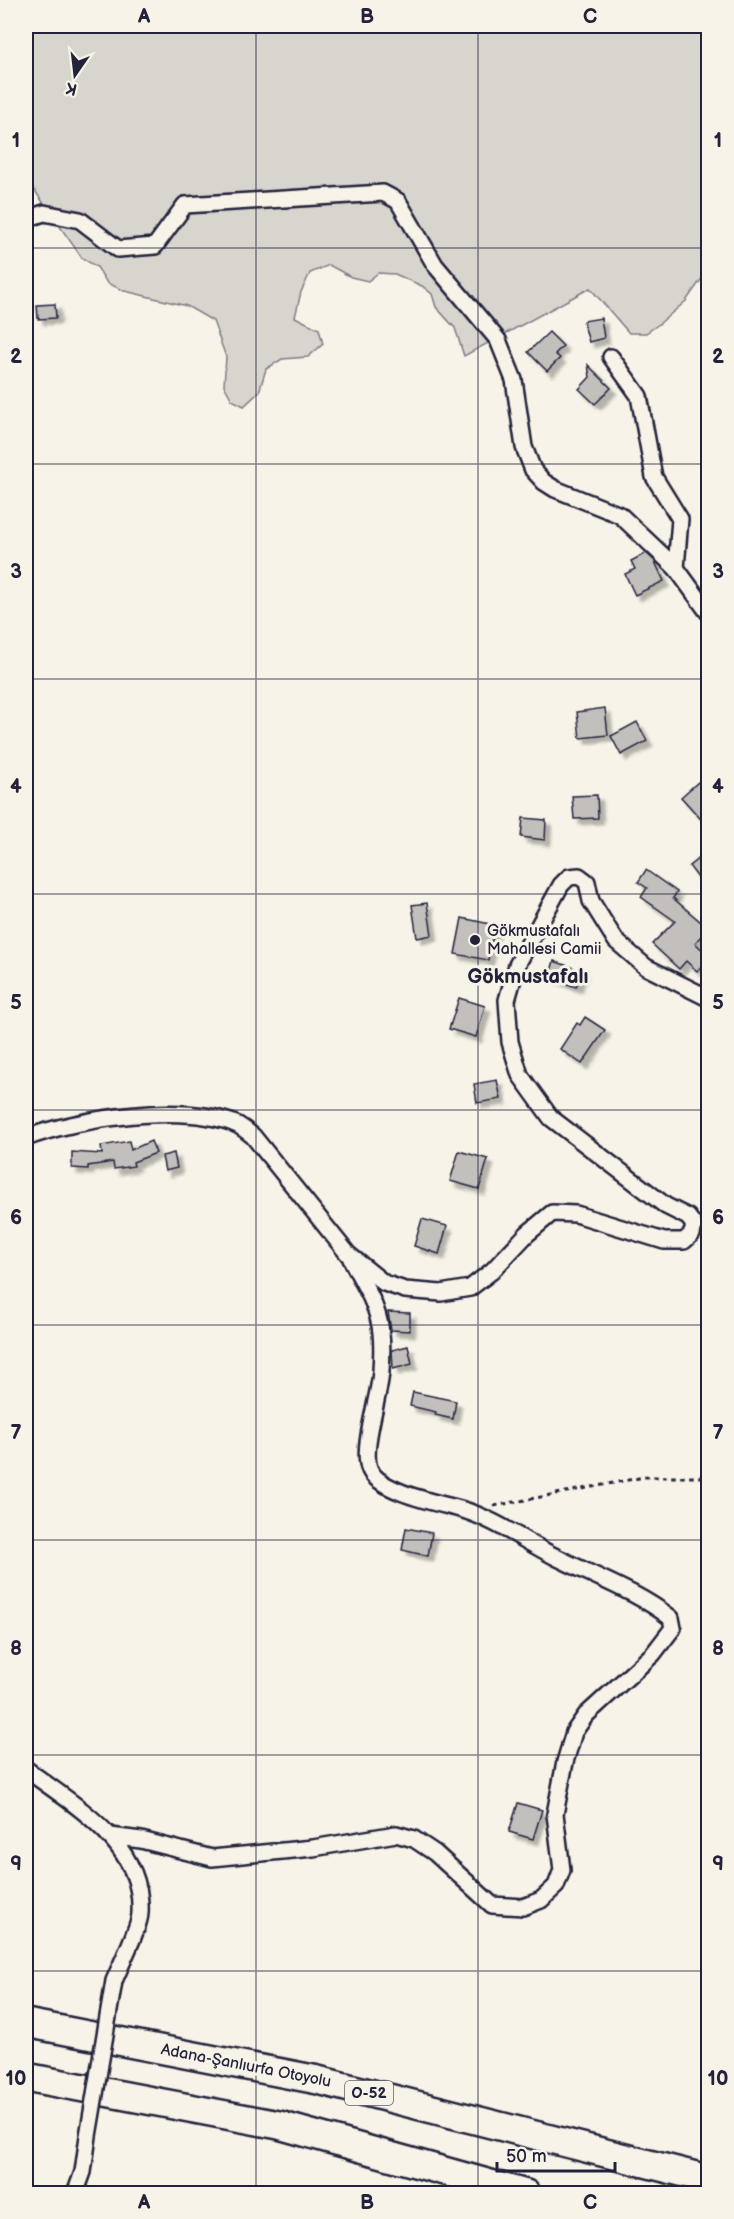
<svg xmlns="http://www.w3.org/2000/svg" width="734" height="2219" viewBox="0 0 734 2219" font-family="'Balsamiq Sans',sans-serif">
<defs>
<filter id="shadow"><feDropShadow dx="5.5" dy="5.5" stdDeviation="1.5" flood-color="#0004"/></filter>
</defs>
<rect width="100%" height="100%" fill="#f7f3e8"/>
<filter id="ink" filterUnits="userSpaceOnUse"><feTurbulence type="fractalNoise" baseFrequency=".0167" numOctaves="2"/><feDisplacementMap in="SourceGraphic" scale="12" xChannelSelector="R" yChannelSelector="G"/><feConvolveMatrix kernelMatrix="1 2 1 2 8 2 1 2 1" color-interpolation-filters="sRGB"/></filter>
<g filter="url(#ink)">
<polygon fill="#d8d5cf" stroke="#7d7c85" stroke-width="1.5" points="26,26 708,26 708,270 686,301 659,324 646,333 629,333 590,288 464,356 455,328 436,307 432,294 422,286 395,274 378,273 368,281 351,277 329,265 310,273 301,292 295,317 319,329 323,344 308,357 282,359 266,369 259,392 244,406 232,400 224,385 226,357 213,321 187,306 125,291 107,283 97,267 82,258 26,178"/>
<g fill="#c2bfbd" stroke="#22223b" stroke-width="1.5" filter="url(#shadow)">
<polygon points="55,304 56,318 38,319 37,305"/>
<polygon points="601,318 604,338 589,342 583,321"/>
<polygon points="549,332 563,346 555,354 560,358 547,371 528,352"/>
<polygon points="588,365 611,388 595,404 579,389 590,377"/>
<polygon points="646,553 654,560 664,581 635,595 625,574 635,569 631,561"/>
<polygon points="605,708 608,735 580,738 577,712"/>
<polygon points="637,722 647,741 621,755 611,736"/>
<polygon points="698,782 708,793 708,827 681,797"/>
<polygon points="597,795 598,818 574,819 572,796"/>
<polygon points="523,818 546,820 545,840 521,837"/>
<polygon points="708,851 708,891 689,866"/>
<polygon points="646,870 677,892 673,898 708,928 695,943 708,955 708,959 697,971 686,961 679,969 652,944 675,921 641,897 647,888 638,882"/>
<polygon points="427,903 432,935 417,938 412,905"/>
<polygon points="462,918 495,925 488,960 455,954"/>
<polygon points="554,961 582,971 576,987 549,977"/>
<polygon points="459,998 485,1006 476,1037 449,1029"/>
<polygon points="585,1017 605,1030 582,1064 560,1049 577,1023 580,1025"/>
<polygon points="497,1080 501,1099 477,1103 474,1084"/>
<polygon points="129,1141 131,1150 151,1141 156,1153 133,1162 134,1166 114,1169 113,1162 88,1166 88,1169 72,1168 72,1152 102,1154 101,1146"/>
<polygon points="459,1151 488,1159 479,1189 450,1181"/>
<polygon points="174,1153 177,1168 165,1171 162,1156"/>
<polygon points="422,1219 447,1226 439,1254 414,1246"/>
<polygon points="388,1312 410,1313 410,1331 391,1330"/>
<polygon points="408,1346 412,1364 393,1369 392,1350"/>
<polygon points="413,1392 456,1401 453,1419 435,1415 436,1412 410,1406"/>
<polygon points="406,1528 432,1533 428,1556 402,1550"/>
<polygon points="518,1803 542,1810 533,1839 509,1832"/>
</g>
<g fill="none" stroke-linecap="round" stroke-linejoin="round">
<defs>
<g id="street">
<polyline points="26,219 44,213 80,220 118,249 155,246 185,205 383,193 398,201 435,265 498,340 514,380 524,447 533,470 544,482 555,489 620,515 676,568 708,612"/>
<polyline points="611,357 639,396 654,477 680,519 676,568"/>
<path d="M26 1138C79 1118 184 1102 238 1125 243 1128 248 1132 253 1136L348 1254 384 1283 405 1290 441 1293 470 1288 492 1271 527 1234 552 1213 576 1214 664 1241H684L692 1234 694 1225 688 1217 666 1206 551 1118 520 1075 510 1042 507 1000 517 965 561 885 569 877 579 876 587 882 591 901 616 941 646 967 708 998"/>
<path d="M26 1769C73 1805 144 1843 140 1913 140 1926 120 1966 114 1981"/>
<path d="M110 1836 141 1840 212 1858 313 1848 396 1834 414 1839 435 1853 492 1905 523 1907 541 1900 556 1886 562 1870 555 1814 565 1762 574 1732 586 1715 653 1654 673 1628 671 1618C636 1591 593 1576 554 1556 525 1541 490 1517 460 1509 438 1503 380 1492 370 1470 360 1450 380 1396 381 1371 382 1356 383 1336 379 1321 374 1299 361 1279 351 1259"/>
<polyline points="75,2194 83,2172 88,2136"/>
</g>
<g id="highway">
<polyline points="26,2023 318,2080 708,2179"/>
<polyline points="26,2077 279,2125 526,2194"/>
</g>
</defs>
<use href="#street" stroke="#22223b" stroke-width="20"/>
<use href="#highway" stroke="#22223b" stroke-width="32"/>
<polyline stroke="#22223b" stroke-width="3" stroke-dasharray="4.5 4.5" stroke-linecap="butt" points="494,1506 644,1477 708,1477"/>
<use href="#street" stroke="#f7f3e8" stroke-width="15"/>
<use href="#highway" stroke="#f7f3e8" stroke-width="27"/>
<defs>
<polyline id="street-bridge" points="88,2136 114,1981"/>
</defs>
<use href="#street-bridge" stroke="#22223b" stroke-width="20" stroke-linecap="butt"/>
<use href="#street-bridge" stroke="#f7f3e8" stroke-width="15"/>
</g>
</g>
<path fill="none" stroke="#22223b" stroke-width="1.5" stroke-opacity="0.55" d="M256 26V2194M478 26V2194M26 248H708M26 464H708M26 679H708M26 894H708M26 1110H708M26 1325H708M26 1540H708M26 1755H708M26 1971H708"/>
<circle fill="#22223b" stroke="#f7f3e8" stroke-width="2" cx="475" cy="940" r="6"/>
<g text-anchor="middle" dominant-baseline="central" stroke-width="6" stroke-linejoin="round" paint-order="stroke">
<rect fill="#f7f3e8" stroke="#62616f" stroke-width="1.5" x="345" y="2081" width="48" height="24" rx="4.5"/>
<g font-size="15" font-weight="bold" fill="#22223b">
<text x="369" y="2093">O-52</text>
</g>
<g font-size="16" fill="#22223b" stroke="#f7f3e8" text-anchor="start">
<text x="487" y="931">Gökmustafalı<tspan x="487" dy="18">Mahallesi Camii</tspan></text>
</g>
<g font-size="16" fill="#22223b" stroke="#f7f3e8">
<text transform="translate(246 2066) rotate(11)">Adana-Şanlıurfa Otoyolu</text>
</g>
<g font-size="20" font-weight="bold" fill="#22223b" stroke="#f7f3e8">
<text x="528" y="977">Gökmustafalı</text>
</g>
</g>
<rect width="734" height="2219" fill="none" stroke="#f7f3e8" stroke-width="66"/>
<g transform="translate(75 75) rotate(194)" stroke="#f7f3e8" stroke-width="4.5" paint-order="stroke">
<path d="M0-4.5L10 22L0 15L-10 22Z" fill="#22223b"/>
<text y="-9" font-size="16" font-weight="bold" text-anchor="middle" fill="#22223b">K</text>
</g>
<path d="M497 2162v9h118v-9" fill="none" stroke="#22223b" stroke-width="3"/>
<text x="506" y="2162" font-size="18" fill="#22223b" stroke="#f7f3e8" stroke-width="4.5" paint-order="stroke">50 m</text>
<rect x="33" y="33" width="668" height="2153" fill="none" stroke="#22223b" stroke-width="2"/>
<g font-size="20" text-anchor="middle" font-weight="bold" fill="#22223b">
<text x="144" y="23">A</text>
<text x="367" y="23">B</text>
<text x="590" y="23">C</text>
<text x="16" y="147">1</text>
<text x="718" y="147">1</text>
<text x="16" y="363">2</text>
<text x="718" y="363">2</text>
<text x="16" y="578">3</text>
<text x="718" y="578">3</text>
<text x="16" y="793">4</text>
<text x="718" y="793">4</text>
<text x="16" y="1009">5</text>
<text x="718" y="1009">5</text>
<text x="16" y="1224">6</text>
<text x="718" y="1224">6</text>
<text x="16" y="1439">7</text>
<text x="718" y="1439">7</text>
<text x="16" y="1655">8</text>
<text x="718" y="1655">8</text>
<text x="16" y="1870">9</text>
<text x="718" y="1870">9</text>
<text x="16" y="2085">10</text>
<text x="718" y="2085">10</text>
<text x="144" y="2209">A</text>
<text x="367" y="2209">B</text>
<text x="590" y="2209">C</text>
</g>
</svg>
